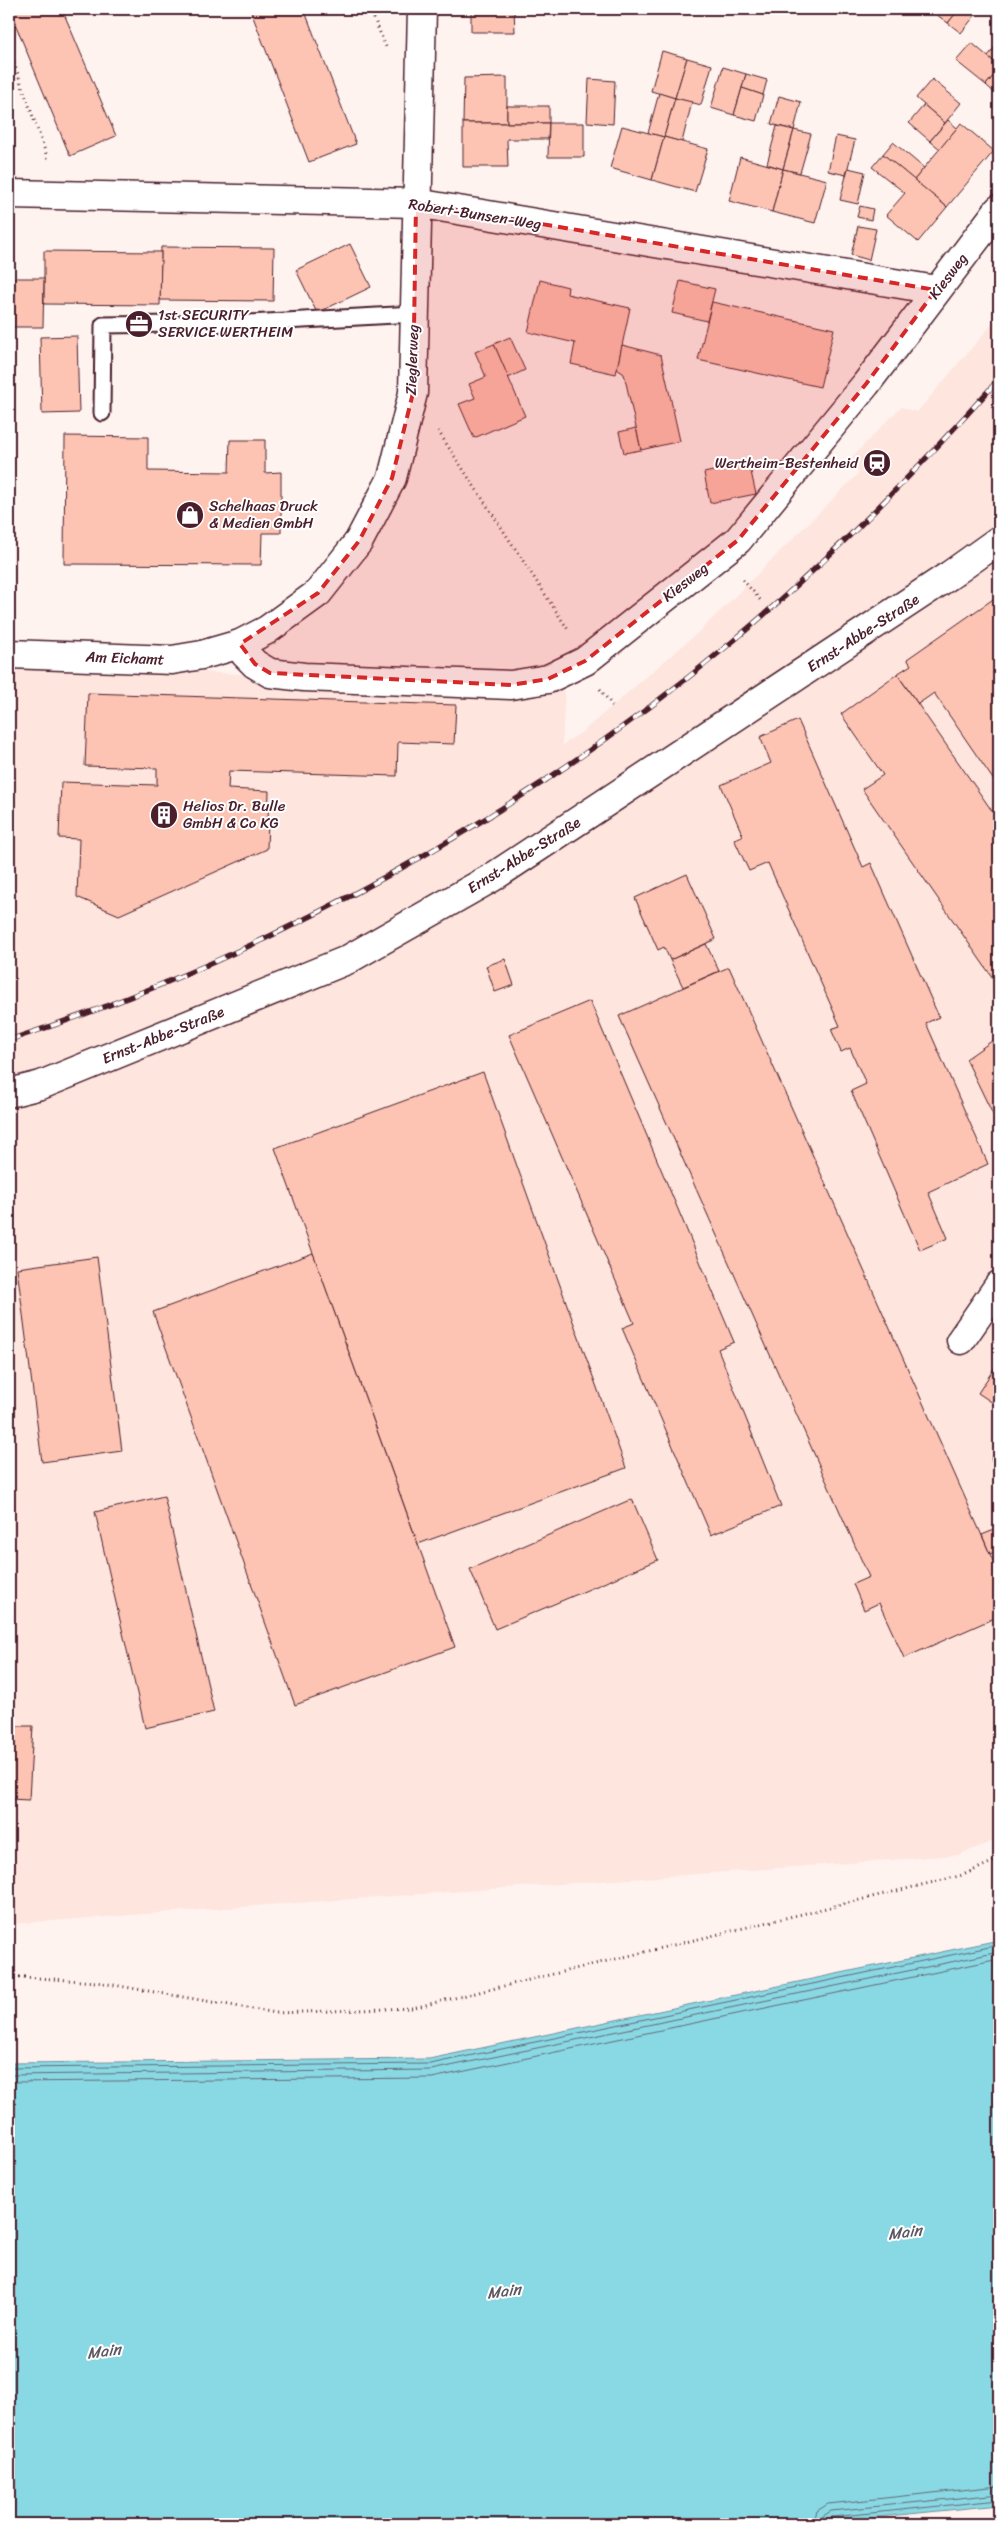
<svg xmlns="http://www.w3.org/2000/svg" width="1008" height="2533" viewBox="0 0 1008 2533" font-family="Sriracha,sans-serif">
<rect width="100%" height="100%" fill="#fff3f0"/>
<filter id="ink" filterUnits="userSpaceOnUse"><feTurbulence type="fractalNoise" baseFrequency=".02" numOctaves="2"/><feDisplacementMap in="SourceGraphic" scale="10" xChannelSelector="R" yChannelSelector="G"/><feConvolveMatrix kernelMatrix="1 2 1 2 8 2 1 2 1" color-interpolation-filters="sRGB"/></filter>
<g filter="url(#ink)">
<polygon fill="#fee5de" points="999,316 999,1839 958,1855 9,1924 9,662 565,691 562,745 582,732 702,629 859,473 850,459 901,407 917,412"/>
<polygon fill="#89d9e4" stroke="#708f9a" points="999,1940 999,2505 808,2524 9,2524 9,2063 429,2059"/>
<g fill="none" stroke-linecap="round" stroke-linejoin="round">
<g stroke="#636975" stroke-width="1">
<polyline points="9,2068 430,2064 999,1945"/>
<polyline points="9,2075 431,2070 999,1952"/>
<polyline points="9,2082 432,2078 999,1959"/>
<polyline points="813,2524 817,2511 828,2504 999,2486"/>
<polyline points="821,2524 823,2516 831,2511 999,2494"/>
<polyline points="827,2524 828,2519 832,2517 999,2500"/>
</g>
</g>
<g fill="#fdc4b3" stroke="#4a1f2b">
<polygon points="9,9 62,9 116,136 70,156"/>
<polygon points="250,9 304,9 356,144 309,162"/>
<polygon points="471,9 514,9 515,32 471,32"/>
<polygon points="935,9 959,9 948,23 933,12"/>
<polygon points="959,9 980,9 961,33 948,23"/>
<polygon points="999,42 999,66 988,56"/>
<polygon points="972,43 999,66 999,69 986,85 956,61"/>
<polygon points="662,51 687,58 675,98 651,91"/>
<polygon points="687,58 712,65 701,105 675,98"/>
<polygon points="723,67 746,74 734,115 711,108"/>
<polygon points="999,69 999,97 986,85"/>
<polygon points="746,74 767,80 763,95 742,88"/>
<polygon points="507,77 507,123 463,123 464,78"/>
<polygon points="589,79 615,81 613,124 587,122"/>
<polygon points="932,79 961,103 945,123 916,98"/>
<polygon points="742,88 763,95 756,121 734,115"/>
<polygon points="659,93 675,98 664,137 648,133"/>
<polygon points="779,96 801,102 794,130 771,124"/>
<polygon points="675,98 692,102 682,142 664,137"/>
<polygon points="924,105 945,123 930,141 909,123"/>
<rect x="507" y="106" width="42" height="17"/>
<polygon points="948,120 957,128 940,149 930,141"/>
<polygon points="463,123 549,123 548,139 507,139 508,167 463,167"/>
<polygon points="549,123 584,123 584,157 548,157"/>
<polygon points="961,123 994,151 947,207 914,180"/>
<polygon points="622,126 664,137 652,180 610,168"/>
<polygon points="777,126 794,130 783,169 767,164"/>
<polygon points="794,130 811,134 800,173 783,169"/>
<polygon points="836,136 855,140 846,175 828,171"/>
<polygon points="664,137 708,149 695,192 652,180"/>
<polygon points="893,142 924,168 914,180 883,154"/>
<polygon points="883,154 947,207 918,242 886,215 905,193 872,167"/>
<polygon points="740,157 783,169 772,212 729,201"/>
<polygon points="848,168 865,172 858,204 840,200"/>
<polygon points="783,169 827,180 815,223 772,212"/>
<polygon points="860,206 873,209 871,220 857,217"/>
<polygon points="858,226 876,229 869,260 851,255"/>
<polygon points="350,244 371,287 317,313 296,270"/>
<polygon points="161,247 274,248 273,301 160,300"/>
<polygon points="44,251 161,252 160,305 44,304"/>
<polygon points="9,278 44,278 43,327 9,327"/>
<polygon points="540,280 568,287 567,294 630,308 616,374 571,364 575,343 528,332"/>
<polygon points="680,281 715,289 707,321 672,313"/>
<polygon points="712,302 834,329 820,387 698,360"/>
<polygon points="77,336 79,413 42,414 40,337"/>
<polygon points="510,337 525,370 508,378 494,344"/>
<polygon points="494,344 525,416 474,438 459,404 475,398 469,384 486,377 475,352"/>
<polygon points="622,345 661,355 680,441 641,450 624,374 617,369"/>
<polygon points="636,428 641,450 624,453 619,432"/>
<polygon points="65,436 148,437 148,471 229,472 230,440 265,440 265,473 281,472 281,533 262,533 261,565 64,564"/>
<polygon points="749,463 756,494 710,503 704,473"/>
<polygon points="999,595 999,788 934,693 918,704 897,674 911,665 907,659"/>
<polygon points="897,674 999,821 999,987 862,789 883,775 841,714"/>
<polygon points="88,693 456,705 454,744 398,742 397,776 229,771 228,789 269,791 267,849 119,915 77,897 79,839 59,838 61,782 157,785 157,768 85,766"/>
<polygon points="798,720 863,867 871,863 939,1017 926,1023 988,1164 928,1192 948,1238 920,1250 851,1091 866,1084 850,1048 841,1052 831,1029 840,1026 768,863 749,871 734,839 743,836 721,785 771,763 760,737"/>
<polygon points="687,874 716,939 670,960 664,947 658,950 635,898"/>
<polygon points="706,944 719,971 683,987 670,960"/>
<polygon points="505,959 514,985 495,992 486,966"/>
<polygon points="729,967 999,1574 999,1616 904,1658 879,1603 864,1610 853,1584 869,1577 619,1016"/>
<polygon points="590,1001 734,1342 718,1349 781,1506 711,1535 622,1328 634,1323 509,1035"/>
<polygon points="999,1036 999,1127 966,1059"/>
<polygon points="483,1072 626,1468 418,1544 275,1148"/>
<polygon points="313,1253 455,1647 295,1705 153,1312"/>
<polygon points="97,1257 122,1451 42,1462 17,1268"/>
<polygon points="999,1361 999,1407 978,1393"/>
<polygon points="999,1452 999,1476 991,1458"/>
<polygon points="164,1496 214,1712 145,1728 95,1512"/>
<polygon points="632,1499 658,1560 495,1629 470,1569"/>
<polygon points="999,1528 999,1550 990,1554 982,1535"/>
<polygon points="9,1726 33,1726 29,1800 9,1799"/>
</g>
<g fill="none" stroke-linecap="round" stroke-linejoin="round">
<defs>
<polyline id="service" points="102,413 103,325 248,323 414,314"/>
<g id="minor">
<polyline points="9,194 416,203 936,290"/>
<polyline points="240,644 245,654 255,664 270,673 304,677 511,685 548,679 585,661 738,540 866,384 999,209"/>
<polyline points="9,654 172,660 202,655 240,644 267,630 318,593 359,541 392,478 413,393 422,9"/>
<polyline points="9,1093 41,1085 347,960 493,877 950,575 999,540"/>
<polyline points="961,1340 999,1285"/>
</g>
</defs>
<use href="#service" stroke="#4a1f2b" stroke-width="19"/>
<use href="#minor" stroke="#4a1f2b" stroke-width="31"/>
<g stroke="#4a1f2b" stroke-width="3" stroke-dasharray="1 4" stroke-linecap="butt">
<polyline points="370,9 386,47"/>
<polyline points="9,49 49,162"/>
<polyline points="438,431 569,631"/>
<polyline points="743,580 762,602"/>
<polyline points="600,689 614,708"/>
<polyline points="9,1976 96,1982 276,2013 413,2008 963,1875 999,1859"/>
</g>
<use href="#service" stroke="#fff" stroke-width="15"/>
<use href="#minor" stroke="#fff" stroke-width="28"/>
<defs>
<path id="rail" d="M9 1040C266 958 525 814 732 642 828 562 916 472 999 379"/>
</defs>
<use href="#rail" stroke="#4a1f2b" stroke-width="5.5"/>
<use href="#rail" stroke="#fff" stroke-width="4" stroke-dasharray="11" stroke-linecap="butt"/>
</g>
</g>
<path fill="#d62828" fill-opacity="0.2" stroke="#d62828" stroke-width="4" stroke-dasharray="10 6" stroke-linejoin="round" d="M416 203 936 290 866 384 738 540 585 661 548 679 511 685 270 673 255 664 240 644 318 593 359 541 392 478 413 393Z"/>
<defs>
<symbol id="office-disc" viewBox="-11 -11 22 22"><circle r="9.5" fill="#4a1f2b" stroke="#fff"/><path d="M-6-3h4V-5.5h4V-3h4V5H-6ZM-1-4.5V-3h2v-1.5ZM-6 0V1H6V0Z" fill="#fff"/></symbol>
<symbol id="station-disc" viewBox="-11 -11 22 22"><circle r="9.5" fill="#4a1f2b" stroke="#fff"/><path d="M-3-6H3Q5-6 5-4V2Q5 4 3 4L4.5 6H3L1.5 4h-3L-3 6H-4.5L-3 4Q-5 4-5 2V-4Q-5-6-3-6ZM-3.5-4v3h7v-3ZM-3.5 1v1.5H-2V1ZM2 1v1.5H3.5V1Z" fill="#fff"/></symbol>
<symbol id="shop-disc" viewBox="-11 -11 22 22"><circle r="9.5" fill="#4a1f2b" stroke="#fff"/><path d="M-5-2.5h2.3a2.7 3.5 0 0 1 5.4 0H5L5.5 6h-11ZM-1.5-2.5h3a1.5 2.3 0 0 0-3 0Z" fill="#fff"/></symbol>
<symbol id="building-disc" viewBox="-11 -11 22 22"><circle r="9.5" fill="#4a1f2b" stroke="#fff"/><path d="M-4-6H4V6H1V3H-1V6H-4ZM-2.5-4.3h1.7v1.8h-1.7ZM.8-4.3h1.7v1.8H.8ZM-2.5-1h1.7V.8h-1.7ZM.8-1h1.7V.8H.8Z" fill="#fff"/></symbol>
</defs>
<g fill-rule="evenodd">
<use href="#office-disc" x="123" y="308" width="32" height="32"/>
<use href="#station-disc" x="861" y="447" width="32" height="32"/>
<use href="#shop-disc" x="174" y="499" width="32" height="32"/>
<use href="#building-disc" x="148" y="799" width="32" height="32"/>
</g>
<g text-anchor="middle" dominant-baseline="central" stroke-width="4" stroke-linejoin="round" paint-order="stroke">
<g font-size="15" fill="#4a1f2b" stroke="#fff">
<text transform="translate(475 214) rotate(9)">Robert-Bunsen-Weg</text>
<text transform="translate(948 276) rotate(-53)">Kiesweg</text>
<text transform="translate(412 360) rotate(-88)">Zieglerweg</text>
<text transform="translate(685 582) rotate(-38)">Kiesweg</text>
<text transform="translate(863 633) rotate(-33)">Ernst-Abbe-Straße</text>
<text transform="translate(125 658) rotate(2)">Am Eichamt</text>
<text transform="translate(524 855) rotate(-32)">Ernst-Abbe-Straße</text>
<text transform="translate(163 1035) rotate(-22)">Ernst-Abbe-Straße</text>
</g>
<g font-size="15" fill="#4a1f2b" stroke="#fff" text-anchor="start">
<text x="158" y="315">1st SECURITY<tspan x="158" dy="17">SERVICE WERTHEIM</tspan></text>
<text x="858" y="463" text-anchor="end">Wertheim-Bestenheid</text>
<text x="209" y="506">Schelhaas Druck<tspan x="209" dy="17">&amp; Medien GmbH</tspan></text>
<text x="183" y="806">Helios Dr. Bulle<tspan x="183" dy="17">GmbH &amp; Co KG</tspan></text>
</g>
<g font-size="16" font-style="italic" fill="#5d5762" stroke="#fff">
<text transform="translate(905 2232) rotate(-8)">Main</text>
<text transform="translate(504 2291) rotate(-8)">Main</text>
<text transform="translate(104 2351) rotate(-8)">Main</text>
</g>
</g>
<rect width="1008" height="2533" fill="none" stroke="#fff" stroke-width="30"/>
<rect x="15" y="15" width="978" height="2503" fill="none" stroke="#4a1f2b" stroke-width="2" filter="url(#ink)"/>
</svg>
